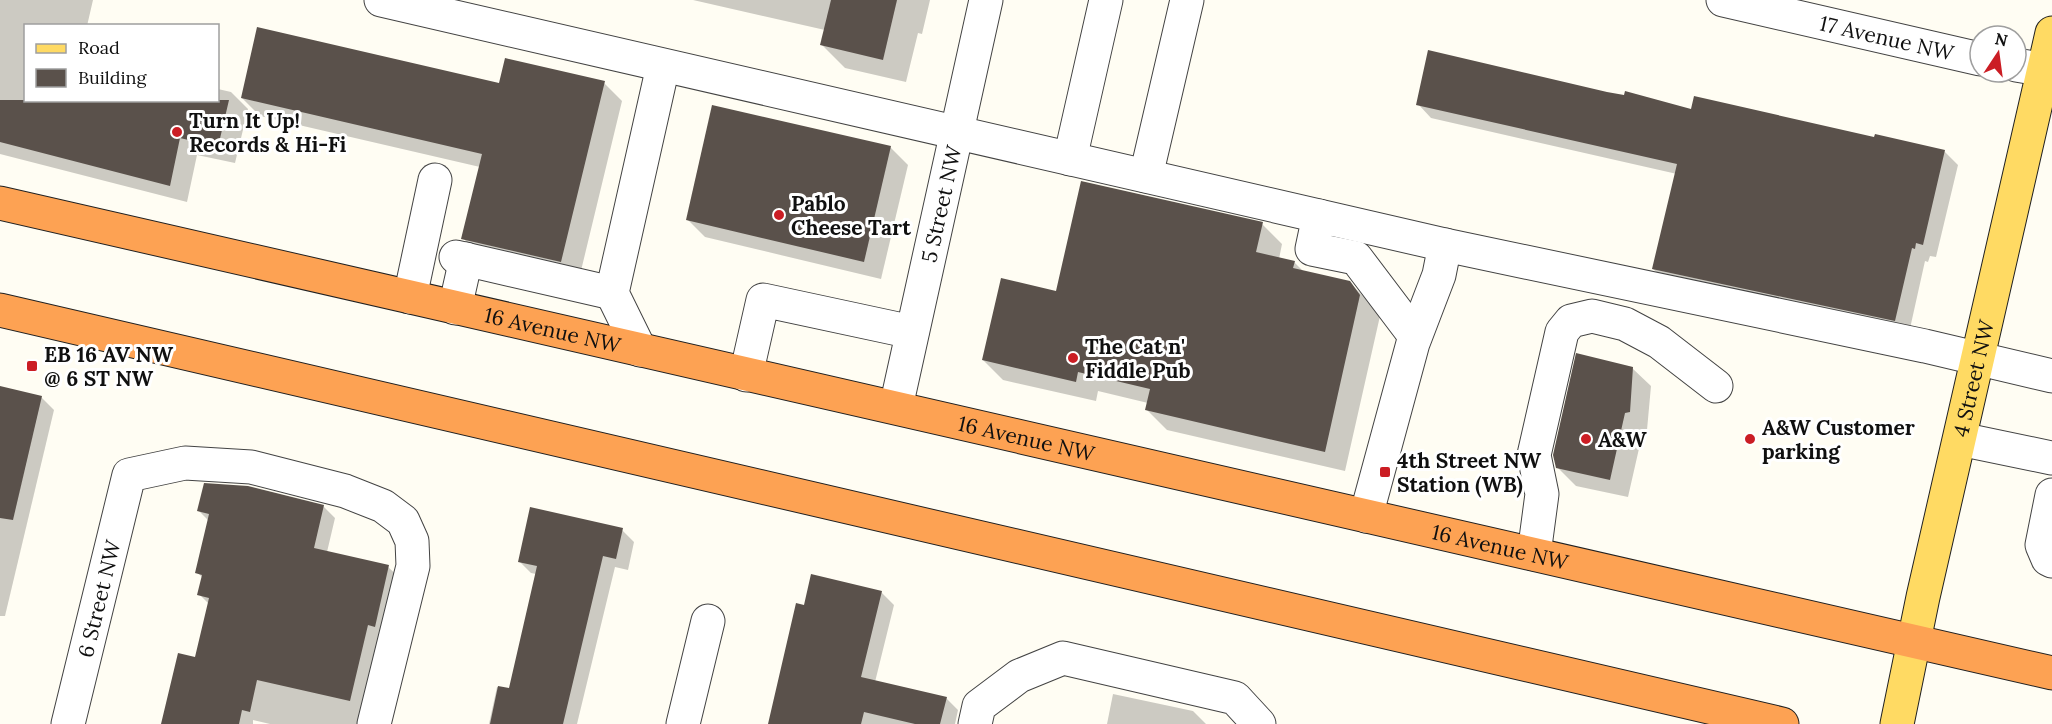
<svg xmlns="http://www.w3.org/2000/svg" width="2052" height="724" viewBox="0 0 2052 724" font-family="Lora,serif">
<rect width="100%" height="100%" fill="#fffdf3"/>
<g fill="#0003">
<polygon points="0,0 93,0 87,26 26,26 26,100 218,100 218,89 231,92 248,109 235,163 197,155 187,202 0,154"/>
<polygon points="693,0 930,0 922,34 918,33 906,82 845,68 822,45 825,30"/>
<polygon points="604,83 622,101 579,279 481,257 463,238 480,167 260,116 242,98 500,85"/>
<polygon points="1607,94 1692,110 1944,151 1958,165 1936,257 1930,256 1928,262 1925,261 1909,333 1667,282 1653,269 1677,174 1431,118 1418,104"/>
<polygon points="890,147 908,165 881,279 705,237 687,219"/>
<polygon points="1262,224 1282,244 1279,259 1294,262 1304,272 1349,282 1370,303 1380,316 1345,471 1167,430 1147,410 1148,403 1098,391 1096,401 1003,380 983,360 1057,292"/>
<polygon points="1632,368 1651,386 1647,430 1643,431 1628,497 1576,486 1557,467"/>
<polygon points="0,388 41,397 54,410 5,616 0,616"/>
<polygon points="323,506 335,518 327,552 388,567 400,578 386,637 379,636 357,724 270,724 253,720 253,724 162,724 196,658 209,604 199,594 203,578 197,572 209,521 199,511"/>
<polygon points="622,530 634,542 628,570 615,567 577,724 489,724 497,687 510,690 536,574 531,573 519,561"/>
<polygon points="881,592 894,605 875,682 946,698 958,710 955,724 769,724 805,607"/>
<polygon points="1113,694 1193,711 1206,724 1107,724"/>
</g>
<g fill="#5a514b">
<polygon points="831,0 897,0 883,60 820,45"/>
<polygon points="257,27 499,83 505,58 605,81 561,262 461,239 482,154 241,98"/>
<polygon points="1428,50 1607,92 1624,95 1625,91 1691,109 1694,96 1874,137 1875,134 1945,150 1923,245 1916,243 1915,249 1912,248 1895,321 1652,269 1677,164 1416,105"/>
<polygon points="0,100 229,100 218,147 180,138 170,186 0,142"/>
<polygon points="712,105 891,146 864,262 686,220"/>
<polygon points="1081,181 1263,222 1256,252 1295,261 1293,268 1350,281 1360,295 1325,452 1145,410 1150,389 1078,372 1076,382 982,360 1001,278 1056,291"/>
<polygon points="1576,353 1633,367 1630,412 1625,413 1610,480 1556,468 1553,455"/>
<polygon points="0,386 42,396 13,520 0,518"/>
<polygon points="204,483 248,486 324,505 314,548 389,565 375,627 368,625 350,701 257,680 250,712 242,710 239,724 161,724 178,653 195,657 209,598 197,595 202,575 195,573 209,514 197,511"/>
<polygon points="530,507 623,528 616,559 603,556 563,724 490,724 498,686 509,688 537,566 518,562"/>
<polygon points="811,574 882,591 861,677 947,697 940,724 915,724 864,712 861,724 768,724 796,603 804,605"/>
</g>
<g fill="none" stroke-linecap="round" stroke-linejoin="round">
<defs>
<g id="minor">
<polyline points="381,0 1445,245 1925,346 2052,376"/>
<path id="s1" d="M1723 0 1980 59"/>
<polyline points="2016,65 2052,71"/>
<polyline points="1070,159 1106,0"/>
<polyline points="1146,176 1187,0"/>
<polyline points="1319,216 1312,249 1356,258 1415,336"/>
<polyline points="456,257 612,293"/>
<polyline points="410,297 435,180"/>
<polyline points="455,308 466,259"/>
<polyline points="640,350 612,293 663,66"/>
<polyline points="746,375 763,300 912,332"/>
<path id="s2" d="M896 407 986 0"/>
<polyline points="1960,439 2052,458"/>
<polyline points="2052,495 2042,545 2048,559 2052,561"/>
<polyline points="1366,516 1413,343 1439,275 1445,245"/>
<polyline points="1534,554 1542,494 1534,455 1562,332 1571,321 1592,316 1625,324 1659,342 1716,386"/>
<path id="s3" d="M68 724 129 475 185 463 251 467 345 491 383 506 403 521 412 541 413 566 374 724"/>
<polyline points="683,724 708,621"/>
<polyline points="975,724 979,706 1019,676 1063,658 1235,698 1259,724"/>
</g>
<g id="major">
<path id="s4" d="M1897 724 1923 597 2052 33"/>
</g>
<g id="highway">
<path id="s5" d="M0 203 2052 673"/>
<polyline points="0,310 1782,724"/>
</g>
</defs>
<use href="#minor" stroke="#434343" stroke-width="35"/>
<use href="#major" stroke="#212121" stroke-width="35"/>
<use href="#highway" stroke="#212121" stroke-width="35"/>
<use href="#minor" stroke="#fff" stroke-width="33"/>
<use href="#major" stroke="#ffda63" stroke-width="33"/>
<use href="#highway" stroke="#fda253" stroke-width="33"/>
</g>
<g fill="#cb1d24" stroke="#fff" stroke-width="2">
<circle cx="177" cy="132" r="6"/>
<circle cx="779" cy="215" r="6"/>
<circle cx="1073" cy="358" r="6"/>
<rect x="26" y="360" width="12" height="12" rx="3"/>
<circle cx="1586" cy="439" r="6"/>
<circle cx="1750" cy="439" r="6"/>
<rect x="1379" y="466" width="12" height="12" rx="3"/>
</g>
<g text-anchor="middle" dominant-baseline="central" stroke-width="6" stroke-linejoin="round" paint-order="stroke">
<g font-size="21" fill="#101010" stroke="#fff">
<text stroke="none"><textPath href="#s1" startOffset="168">17 Avenue NW</textPath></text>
<text stroke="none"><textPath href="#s2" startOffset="208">5 Street NW</textPath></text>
<text stroke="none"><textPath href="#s5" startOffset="567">16 Avenue NW</textPath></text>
<text stroke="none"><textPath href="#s4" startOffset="354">4 Street NW</textPath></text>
<text stroke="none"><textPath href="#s5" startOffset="1053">16 Avenue NW</textPath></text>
<text stroke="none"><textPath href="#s5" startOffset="1539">16 Avenue NW</textPath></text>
<text stroke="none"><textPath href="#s3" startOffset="129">6 Street NW</textPath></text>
</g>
<g font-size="21" font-weight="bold" fill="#101010" stroke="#fff" text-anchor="start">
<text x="189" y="120">Turn It Up!<tspan x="189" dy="24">Records &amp; Hi-Fi</tspan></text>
<text x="791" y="203">Pablo<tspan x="791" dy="24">Cheese Tart</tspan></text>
<text x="1085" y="346">The Cat n'<tspan x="1085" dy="24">Fiddle Pub</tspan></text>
<text x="44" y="354">EB 16 AV NW<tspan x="44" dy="24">@ 6 ST NW</tspan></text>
<text x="1762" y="427">A&amp;W Customer<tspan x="1762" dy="24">parking</tspan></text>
<text x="1598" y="439">A&amp;W</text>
<text x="1397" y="460">4th Street NW<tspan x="1397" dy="24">Station (WB)</tspan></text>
</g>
</g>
<rect x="24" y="24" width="195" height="78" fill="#ffffff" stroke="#9f9f9f" stroke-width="1.5"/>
<rect x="36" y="44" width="30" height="9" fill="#ffda63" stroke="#9f9f9f" stroke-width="1.5"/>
<text x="78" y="54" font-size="18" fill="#101010">Road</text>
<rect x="36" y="69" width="30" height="18" fill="#5a514b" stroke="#9f9f9f" stroke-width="1.5"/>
<text x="78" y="84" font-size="18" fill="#101010">Building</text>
<g transform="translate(1998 54) rotate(13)"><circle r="28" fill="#ffffff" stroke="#9f9f9f" stroke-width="1.5"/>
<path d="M0-4.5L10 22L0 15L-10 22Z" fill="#cb1d24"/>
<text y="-9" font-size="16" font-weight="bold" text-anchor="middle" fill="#101010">N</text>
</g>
</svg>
